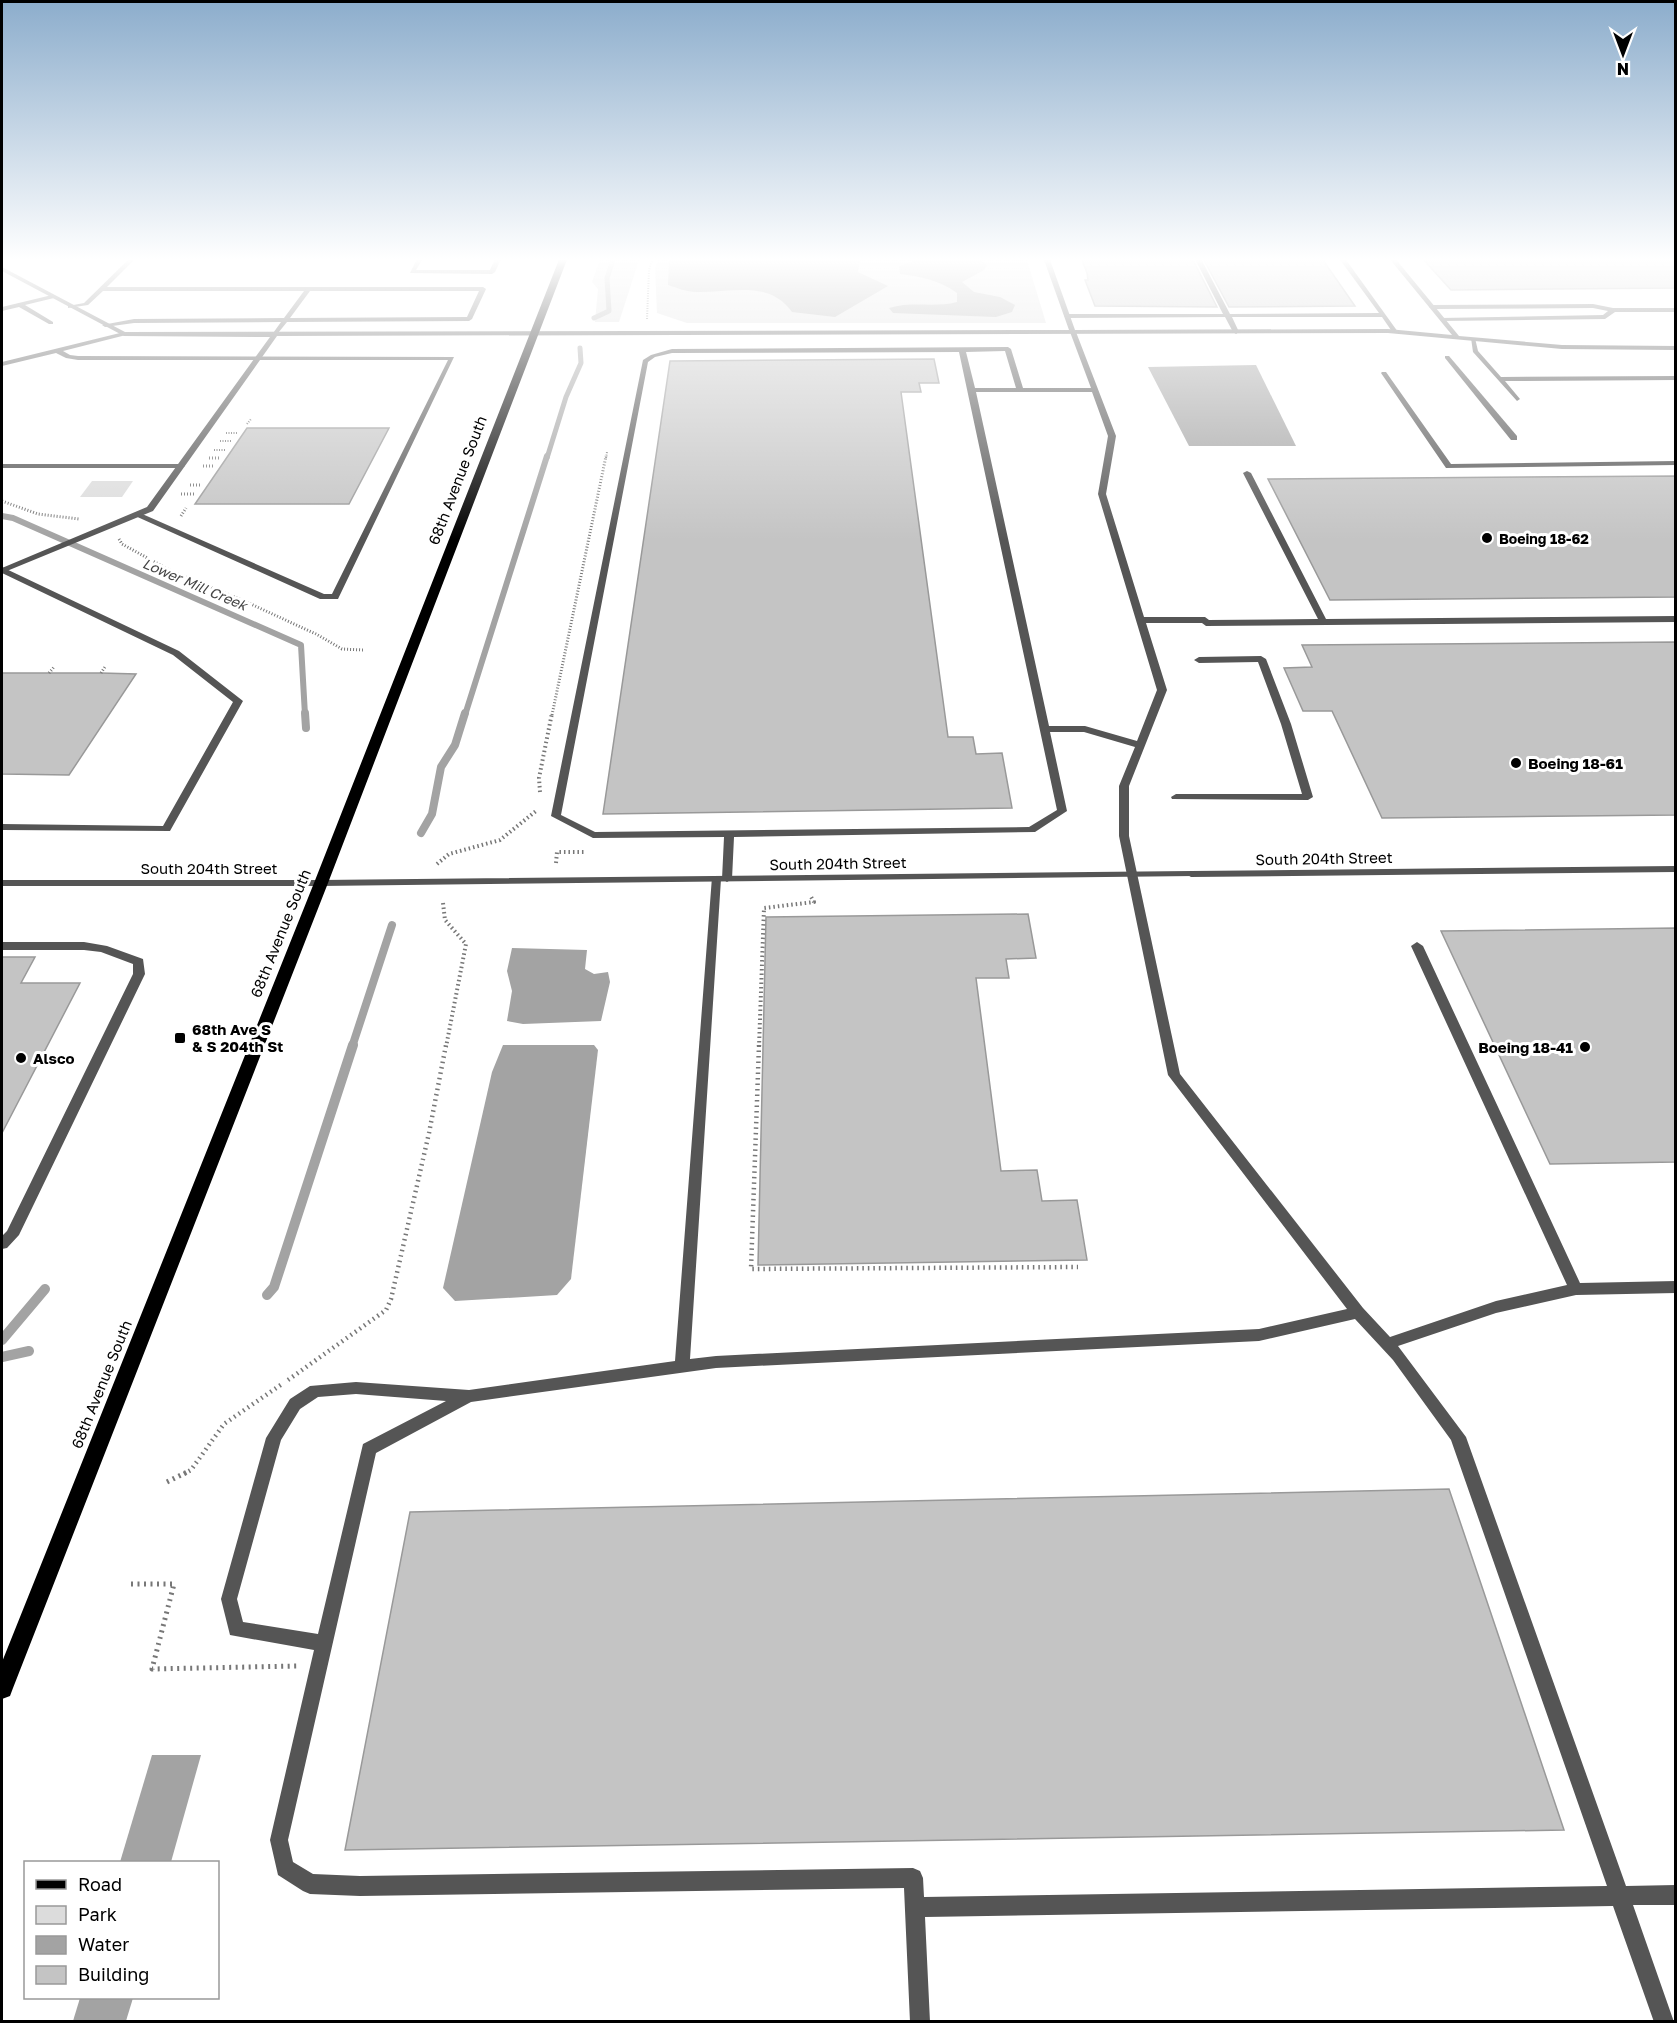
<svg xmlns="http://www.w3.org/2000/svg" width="1677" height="2023" viewBox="0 0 1677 2023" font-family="'Golos Text',sans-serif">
<rect width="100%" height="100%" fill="#fff"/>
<g fill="#dcdcdc">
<polygon points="601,257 640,257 619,322 595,322 598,289 592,282"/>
<polygon points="659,257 1026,257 1046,323 687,323 657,313 655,268"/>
<polygon points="92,481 133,481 122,497 80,497"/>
</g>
<g fill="#a3a3a3">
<path d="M926 257H976L987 265 984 270 962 282 974 292 1000 297 1015 305 1012 312 996 317 893 313 889 308C912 301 935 308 957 302V293C941 281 920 276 900 274L899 266Z"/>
<path d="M674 258H852L860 260 858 272 888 286 835 317 792 312C768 279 730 293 696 292 687 292 677 288 668 285L669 262Z"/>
<polygon points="1256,365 1296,446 1189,446 1148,367"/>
<polygon points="512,948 587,950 585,969 594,974 608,972 610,982 601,1021 523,1024 507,1021 512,991 507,971"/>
<polygon points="503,1045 594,1045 598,1050 571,1279 557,1295 455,1301 443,1288 492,1072"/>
<polygon points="152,1755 201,1755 171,1862 120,1862"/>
<polygon points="80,1998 133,1998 126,2021 73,2021"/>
</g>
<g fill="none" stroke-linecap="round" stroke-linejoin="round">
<g stroke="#a3a3a3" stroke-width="5">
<polyline points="594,318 609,311 607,278 614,257"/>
<polyline points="547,458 566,397 581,363 580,348"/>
</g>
<g stroke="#a3a3a3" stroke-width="6">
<polyline points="2,516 13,518 301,645 305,715"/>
<polyline points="465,715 547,456"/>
</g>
<g stroke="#a3a3a3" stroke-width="8">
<polyline points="305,713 306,728"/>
<polyline points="421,833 432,814 441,767 455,745 465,713"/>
<polyline points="352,1047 392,925"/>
</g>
<g stroke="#a3a3a3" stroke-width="10">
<polyline points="267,1295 274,1287 353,1045"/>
<polyline points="2,1340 45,1289"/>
<polyline points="2,1357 29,1351"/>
</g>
</g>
<g fill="#c4c4c4" stroke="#999" stroke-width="1.5">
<polygon points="1421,257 1676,257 1676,288 1451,290"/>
<polygon points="1082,260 1193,260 1217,307 1095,306 1085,280 1088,280 1087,273"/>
<polygon points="1204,260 1323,260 1355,306 1229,307"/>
<polygon points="934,359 939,383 919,383 921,392 901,392 948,737 973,737 976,754 1002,753 1012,808 603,814 670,361"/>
<polygon points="247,428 389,428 349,504 195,504"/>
<polygon points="1676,476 1676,597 1330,600 1268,479"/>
<polygon points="1676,642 1676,815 1382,818 1332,711 1303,711 1284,668 1312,667 1302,645"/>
<polygon points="2,673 101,673 136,674 69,775 2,774"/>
<polygon points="1028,914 1036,958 1006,959 1009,978 976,978 1001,1171 1037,1170 1042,1201 1077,1200 1087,1260 758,1265 766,917"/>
<polygon points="1676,928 1676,1162 1550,1164 1441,931"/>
<polygon points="2,957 35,957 21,983 80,983 2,1133"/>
<polygon points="1449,1489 1564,1830 345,1850 410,1512"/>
</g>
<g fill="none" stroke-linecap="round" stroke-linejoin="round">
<g stroke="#777" stroke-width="2" stroke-dasharray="1 1.5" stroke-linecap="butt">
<polyline points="647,319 649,270 653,257"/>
<polyline points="247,424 251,419"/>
<polyline points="226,433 237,433"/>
<polyline points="220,441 231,441"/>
<polyline points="214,450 225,450"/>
<polyline points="606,458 607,452"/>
</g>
<g stroke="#777" stroke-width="3" stroke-dasharray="1 2" stroke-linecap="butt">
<polyline points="209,458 220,458"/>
<polyline points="203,466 214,466"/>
<polyline points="190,485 201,485"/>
<polyline points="181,494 195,494"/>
<polyline points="2,501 38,514 79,519"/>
<polyline points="181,516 186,508"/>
<polyline points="119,539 122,544 171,571 242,600 316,634 342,649 363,650"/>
<polyline points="49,673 54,667"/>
<polyline points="101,673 105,667"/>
<polyline points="552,715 606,456"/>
</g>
<g stroke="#777" stroke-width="4" stroke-dasharray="1.5 3" stroke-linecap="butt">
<polyline points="540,792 539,778 552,713"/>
<polyline points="556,863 557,852 585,852"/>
<polyline points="437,864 449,854 500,840 536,811"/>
<polyline points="443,903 445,920 466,944 446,1047"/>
<polyline points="759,1047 764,908 814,902 810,895"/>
</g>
<g stroke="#777" stroke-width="4.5" stroke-dasharray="1.5 4" stroke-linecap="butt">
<polyline points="759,1045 751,1269 1078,1267"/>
<polyline points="288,1380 386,1310 391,1299 429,1133 446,1045"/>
<polyline points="184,1474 191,1470 224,1424 282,1384"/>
</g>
<g stroke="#777" stroke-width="5" stroke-dasharray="2 4.5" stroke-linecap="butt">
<polyline points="167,1482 187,1472"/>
<polyline points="131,1584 174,1584 152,1669 297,1666"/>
</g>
<g fill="#555" fill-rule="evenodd">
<path d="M131 257H137L107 287H483L486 289 472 319 469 321 287 322 274 338 271 336 281 322 134 323 105 327 102 325 134 319 284 318 304 291H103L88 305 68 308V306L84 303ZM310 291H479L467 317 290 318Z"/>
<polygon points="418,257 424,257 416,270 490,270 496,257 502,257 495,272 492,274 410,273"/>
<polygon points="1194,257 1200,257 1230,314 1379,313 1338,257 1344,257 1398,332 1393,333 1382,317 1232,317 1239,332 1236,334 1233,332 1225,317 1067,318 1064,316 1067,314 1223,314"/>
<polygon points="52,295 54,298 25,305 53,322 53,324 49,324 19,307 2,311 2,307"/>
<polygon points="1593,304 1613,308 1676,308 1676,312 1615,312 1605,319 1442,321 1440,320 1440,318 1603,315 1608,311 1593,308 1432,309 1429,307 1432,305"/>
<path d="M1073 330 1076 332 1116 436 1106 494 1144 617H1205L1209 620 1318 619 1243 473 1247 471 1251 473 1326 619 1676 616V622L1206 626 1202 623H1146L1167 690 1129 786V836L1180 1074 1363 1308 1390 1337 1496 1301 1567 1285 1411 946 1417 942 1423 946 1580 1283 1676 1281V1293L1576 1295 1496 1313 1398 1346 1466 1437 1626 1886 1676 1885V1905H1633L1674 2022H1654L1613 1906 925 1917 930 2022H910L904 1888 360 1896 310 1894 303 1891 278 1875 270 1840 314 1650 230 1635 221 1599 266 1438 290 1399 310 1386 356 1382 469 1390 675 1361 712 877H720L721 879 690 1359 716 1356 1259 1329 1347 1309 1168 1075 1119 836V786L1135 747 1084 732H1050L1067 811 1035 832 734 837 732 879 727 882 722 879 724 837 593 838 551 816 643 360 651 355 672 349 1008 347 1011 349 1023 388H1091L1070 332ZM1005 351 1016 388H975L966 352ZM959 352 1057 810 1029 827 595 832 561 815 648 362 655 357 672 353ZM976 392H1092L1108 436 1098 494 1157 690 1137 741 1085 726H1049ZM1355 1319 1393 1360 1451 1440 1607 1886 924 1897 923 1878 920 1871 913 1868 360 1876 313 1874 293 1862 288 1840 376 1453 471 1402 716 1368 1259 1341ZM356 1394 446 1401 363 1444 318 1634 243 1622 237 1599 281 1440 300 1409 318 1397Z"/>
<polygon points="124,332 127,334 126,335 63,351 70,355 78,356 454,357 338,599 320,599 133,515 140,513 324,594 332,594 448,360 78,360 66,358 56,353 2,366 2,362"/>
<polygon points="1471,338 1475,338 1478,351 1501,377 1676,376 1676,380 1505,381 1520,399 1517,401 1473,352"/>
<polygon points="1445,356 1449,356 1517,436 1517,440 1511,440 1445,358"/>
<polygon points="1382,372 1386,372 1451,464 1676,461 1676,465 1446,468 1381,373"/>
<polygon points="2,464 181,464 185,466 181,468 2,468"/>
<polygon points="2,567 179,651 243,701 170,831 2,830 2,824 163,826 233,702 173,655 2,573"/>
<polygon points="1261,656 1266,659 1291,724 1313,797 1308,800 1172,799 1171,797 1176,794 1302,794 1281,724 1258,662 1199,663 1194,660 1199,657"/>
<polygon points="1676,866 1676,872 1191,877 1186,874 1191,871"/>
<polygon points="2,942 84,942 107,946 143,959 145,974 19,1235 7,1248 2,1249 2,1236 7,1231 133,974 133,964 101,952 84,950 2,950"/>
</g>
<g fill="#555" fill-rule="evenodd">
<polygon points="1043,257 1049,257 1075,330 1388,329 1452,335 1388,257 1394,257 1459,336 1562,345 1676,346 1676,350 1562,349 1388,333 277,336 153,511 2,573 2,568 147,507 270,337 124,336 2,271 2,267 125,332 1069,330"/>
<polygon points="1191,871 1195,872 1196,874 1195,876 321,886 2,886 2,880 321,880"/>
</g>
<polygon fill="#000" fill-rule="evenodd" points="560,257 568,257 328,883 13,1688 10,1696 2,1699 2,1662 314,883"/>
</g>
<linearGradient id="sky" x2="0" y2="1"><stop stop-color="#8cadcc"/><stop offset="0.48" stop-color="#fff"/><stop offset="1" stop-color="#fff" stop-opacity="0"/></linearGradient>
<rect width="1677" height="540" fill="url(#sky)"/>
<g fill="#000" stroke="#fff" stroke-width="2">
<circle cx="1487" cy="538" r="6"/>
<circle cx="1516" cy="763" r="6"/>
<rect x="174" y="1032" width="12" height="12" rx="3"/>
<circle cx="1585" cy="1047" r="6"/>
<circle cx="21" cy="1058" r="6"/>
</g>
<g text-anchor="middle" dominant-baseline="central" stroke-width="6" stroke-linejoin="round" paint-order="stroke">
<g font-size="14" font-weight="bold" fill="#000" stroke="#fff" text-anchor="start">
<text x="1499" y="538">Boeing 18-62</text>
</g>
<g font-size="14" font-style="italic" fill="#444" stroke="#fff">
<text transform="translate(195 584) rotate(23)">Lower Mill Creek</text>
</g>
<g font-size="15" fill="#000" stroke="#fff">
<text transform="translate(457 480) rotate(-69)">68th Avenue South</text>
<text transform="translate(1324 858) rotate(-1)">South 204th Street</text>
<text transform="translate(838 863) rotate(-1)">South 204th Street</text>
<text x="209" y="868">South 204th Street</text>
<text transform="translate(280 933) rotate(-68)">68th Avenue South</text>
<text transform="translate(101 1384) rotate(-68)">68th Avenue South</text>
</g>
<g font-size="15" font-weight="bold" fill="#000" stroke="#fff" text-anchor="start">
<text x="1528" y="763">Boeing 18-61</text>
<text x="192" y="1029">68th Ave S<tspan x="192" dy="17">&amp; S 204th St</tspan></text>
<text x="1573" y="1047" text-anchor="end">Boeing 18-41</text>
<text x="33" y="1058">Alsco</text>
</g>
</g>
<rect width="1677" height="2023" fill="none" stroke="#000000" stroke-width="6"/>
<rect x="24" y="1861" width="195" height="138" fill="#ffffff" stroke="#999999" stroke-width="1.5"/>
<rect x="36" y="1880" width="30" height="9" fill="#000000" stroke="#999999" stroke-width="1.5"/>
<text x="78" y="1891" font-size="18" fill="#000000">Road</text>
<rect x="36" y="1906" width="30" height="18" fill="#dcdcdc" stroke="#999999" stroke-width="1.5"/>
<text x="78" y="1921" font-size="18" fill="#000000">Park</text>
<rect x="36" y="1936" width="30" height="18" fill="#a3a3a3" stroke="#999999" stroke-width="1.5"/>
<text x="78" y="1951" font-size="18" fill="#000000">Water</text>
<rect x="36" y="1966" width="30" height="18" fill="#c4c4c4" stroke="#999999" stroke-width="1.5"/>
<text x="78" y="1981" font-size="18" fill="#000000">Building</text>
<g transform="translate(1623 54) rotate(180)" stroke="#ffffff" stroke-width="4.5" paint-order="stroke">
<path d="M0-4.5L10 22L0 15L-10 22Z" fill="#000000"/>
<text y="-9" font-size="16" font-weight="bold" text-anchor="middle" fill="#000000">N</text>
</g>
</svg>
